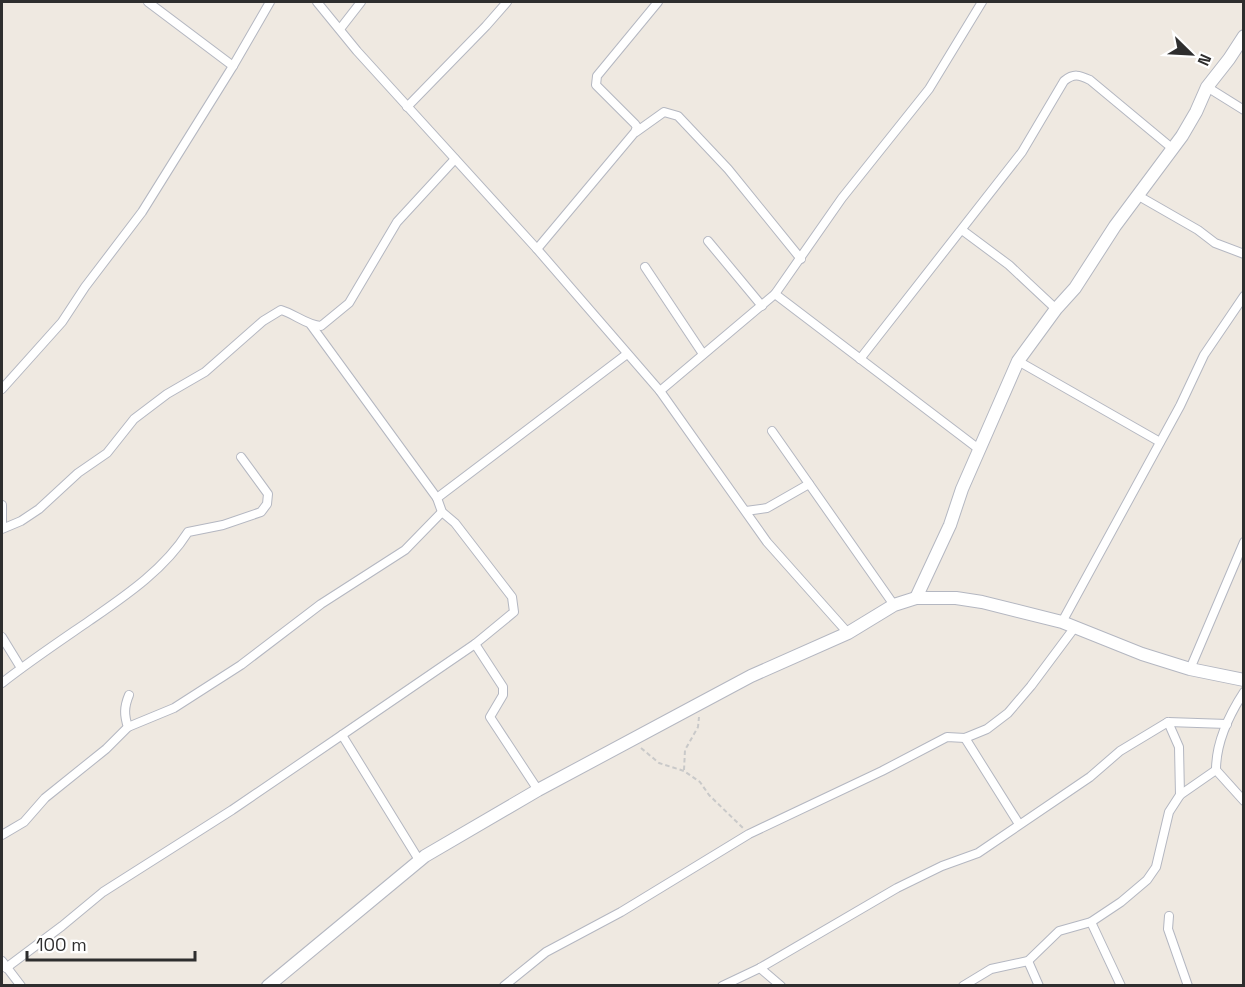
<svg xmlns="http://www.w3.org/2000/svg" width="1245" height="987" viewBox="0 0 1245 987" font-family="'Space Grotesk',sans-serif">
<rect width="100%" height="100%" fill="#efe9e1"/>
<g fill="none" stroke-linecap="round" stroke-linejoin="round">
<defs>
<g id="street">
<polyline points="148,2 233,66"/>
<polyline points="317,2 357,51 537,249 660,391 767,542 848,633"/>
<polyline points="340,29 361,2"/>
<polyline points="1207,87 1244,110"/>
<polyline points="407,107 486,26 507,2"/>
<polyline points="636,132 664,112 678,116 728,169 801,259"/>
<polyline points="1137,195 1198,230 1215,243 1244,254"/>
<polyline points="962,230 1009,265 1056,309"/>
<polyline points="708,241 762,306"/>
<polyline points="537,249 635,132 637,127 635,124 596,85 597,76 658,2"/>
<polyline points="645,267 703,354"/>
<polyline points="775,294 980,450"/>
<polyline points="311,325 437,498"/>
<path d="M860 359 1022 152 1064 81C1074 73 1079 75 1090 80L1173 149"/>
<polyline points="1018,361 1160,442"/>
<polyline points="2,389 62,322 85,287 142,212 233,66 270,2"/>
<polyline points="660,391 775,294 842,198 929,89 982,2"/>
<polyline points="772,431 894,605"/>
<polyline points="2,505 2,524"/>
<polyline points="746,511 767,508 809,484"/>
<path d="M2 529 21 521 39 509 78 473 107 453 134 419 167 394 205 372 263 321 281 310C295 314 306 325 321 326L349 303 397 222 455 159"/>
<polyline points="1062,622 1180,406 1204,355 1244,296"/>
<polyline points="2,637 21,668"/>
<polyline points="475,644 503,687 503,695 490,717 538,790"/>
<polyline points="1190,669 1244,542"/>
<path d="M2 683C30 661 60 641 89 621 125 596 164 570 188 532L223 525 261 512 267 504 268 494 241 457"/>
<path d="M1244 692C1229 715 1216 743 1216 770L1244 801"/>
<polyline points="1168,722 1179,747 1180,795"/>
<path d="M128 727C124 715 124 707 129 695"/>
<polyline points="342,735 475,644 514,612 512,597 455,523 442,512 437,498 627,354"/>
<polyline points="965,738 1019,824"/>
<polyline points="2,835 24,822 45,798 106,749 128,727 174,708 241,665 321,604 405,550 442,512"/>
<polyline points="1169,916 1168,929 1188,986"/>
<polyline points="1091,922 1121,986"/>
<polyline points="2,961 21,986"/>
<polyline points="1028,961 1039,986"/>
<polyline points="6,968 62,926 103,892 232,810 342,735 419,860"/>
<polyline points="760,968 781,986"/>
<polyline points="504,986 546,952 621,912 749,834 882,771 947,737 965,738 987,729 1008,713 1031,686 1075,627"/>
<polyline points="722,986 760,968 897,888 942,866 978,853 1090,777 1120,751 1168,722 1227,724"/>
<polyline points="963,986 991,969 1028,961 1059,931 1091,922 1121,902 1147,880 1156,867 1169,812 1180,795 1216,770"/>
</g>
<g id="secondary">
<polyline points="916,598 950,525 962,489 1018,361 1056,309 1075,288 1115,226 1182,136 1196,112 1207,87 1229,59 1244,36"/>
<polyline points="268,986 425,856 538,790 693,707 751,676 848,633 894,605 916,598 956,598 982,602 1062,622 1142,654 1190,669 1244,680"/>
</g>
</defs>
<use href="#street" stroke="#b4b7c1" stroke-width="10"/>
<use href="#secondary" stroke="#b4b7c1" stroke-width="14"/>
<g stroke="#c9c9c9" stroke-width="2" stroke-dasharray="4.5 3" stroke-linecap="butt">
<polyline points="641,748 659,763 684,771 700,782 709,795 743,828"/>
<polyline points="684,770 685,750 698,727 699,717"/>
</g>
<use href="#street" stroke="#fff" stroke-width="8"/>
<use href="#secondary" stroke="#fff" stroke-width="12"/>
</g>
<rect width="1245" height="987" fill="none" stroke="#2e2e2e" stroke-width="6"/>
<g transform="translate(1191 54) rotate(114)" stroke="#ffffff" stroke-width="4.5" paint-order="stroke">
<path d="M0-4.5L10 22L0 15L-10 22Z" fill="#2e2e2e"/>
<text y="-9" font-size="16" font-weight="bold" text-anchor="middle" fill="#2e2e2e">N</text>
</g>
<path d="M27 951v9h168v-9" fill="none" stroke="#2e2e2e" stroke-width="3"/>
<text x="36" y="951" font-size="18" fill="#2e2e2e" stroke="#ffffff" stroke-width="4.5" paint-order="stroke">100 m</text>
</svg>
